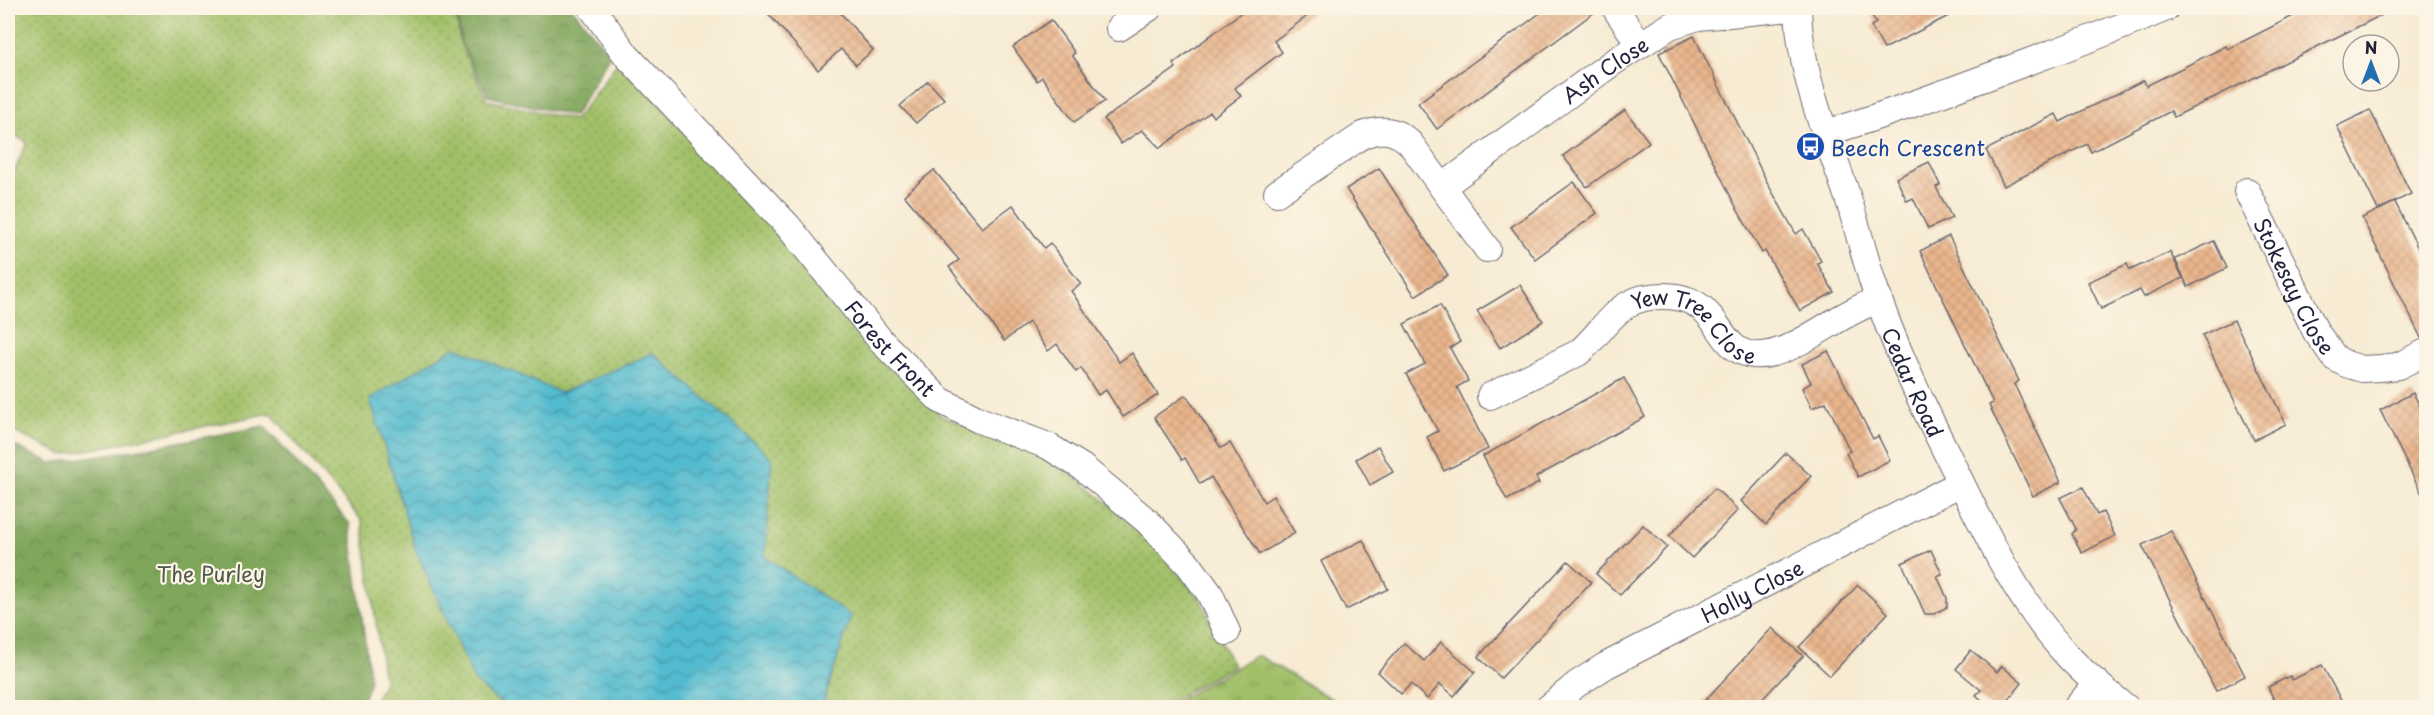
<svg xmlns="http://www.w3.org/2000/svg" width="2434" height="715" viewBox="0 0 2434 715" font-family="'Playpen Sans',sans-serif">
<defs>
<pattern id="grass-dots" width="8" height="8" patternUnits="userSpaceOnUse" patternTransform="scale(1.5)"><rect width="8" height="8" fill="#a0c068"/><path d="M2 2h.1M6 6h.1" fill="none" stroke="#829c57" stroke-width="1.8" stroke-linecap="round"/></pattern>
<pattern id="forest-crowns" width="20" height="18" patternUnits="userSpaceOnUse" patternTransform="scale(1.5)"><rect width="20" height="18" fill="#80a65c"/><path d="M2 6a3 3 0 1 1 6 0M12 15a3 3 0 1 1 6 0" fill="none" stroke="#68874d"/></pattern>
<pattern id="park-tufts" width="24" height="20" patternUnits="userSpaceOnUse" patternTransform="scale(1.5)"><rect width="24" height="20" fill="#a0c068"/><path d="M3 7l-1-3M5 7V3M7 7l1-3M15 17l-1-3M17 17v-4M19 17l1-3" fill="none" stroke="#829c57"/></pattern>
<pattern id="water-waves" width="16" height="10" patternUnits="userSpaceOnUse" patternTransform="scale(1.5)"><rect width="16" height="10" fill="#52bbcf"/><path d="M0 5q4-4 8 0t8 0" fill="none" stroke="#4498a9"/></pattern>
<pattern id="building-cross-hatch" width="8" height="8" patternUnits="userSpaceOnUse" patternTransform="scale(1.5)"><rect width="8" height="8" fill="#eab68d"/><path d="M0 0l8 8M0 8l8-8" fill="none" stroke="#c89c7b"/></pattern>
</defs>
<rect width="100%" height="100%" fill="#fcf5e5"/>
<filter id="ink" filterUnits="userSpaceOnUse"><feTurbulence type="fractalNoise" baseFrequency=".0167" numOctaves="2"/><feDisplacementMap in="SourceGraphic" scale="12" xChannelSelector="R" yChannelSelector="G"/><feConvolveMatrix kernelMatrix="1 2 1 2 8 2 1 2 1" color-interpolation-filters="sRGB"/></filter>
<filter id="wash" filterUnits="userSpaceOnUse"><feTurbulence type="fractalNoise" baseFrequency=".008" numOctaves="4" result="noise"/><feDisplacementMap in="SourceGraphic" scale="24" xChannelSelector="R" yChannelSelector="G"/><feGaussianBlur stdDeviation="1.35" result="paint"/><feColorMatrix in="noise" values="0 0 0 0 0 0 0 0 0 0 0 0 0 0 0 0 0 1.4 0 .05"/><feComposite in="paint" operator="in"/></filter>
<g filter="url(#wash)">
<rect width="100%" height="100%" fill="#f7ebd3"/>
<polygon fill="url(#grass-dots)" stroke="#617152" stroke-width="1.5" points="8,8 455,8 460,43 487,100 575,120 620,59 941,416 1049,456 1144,532 1200,598 1233,666 1158,708 372,707 384,681 362,521 271,413 63,455 8,429 8,186 27,142 8,132"/>
<g fill="url(#forest-crowns)" stroke="#51644c" stroke-width="1.5">
<polygon points="457,8 572,8 610,55 574,116 488,96 461,42"/>
<polygon points="264,426 350,524 370,681 360,707 8,707 8,443 51,463 147,448"/>
</g>
<polygon fill="url(#park-tufts)" stroke="#617152" stroke-width="1.5" points="1257,655 1345,707 1166,707"/>
<polygon fill="url(#water-waves)" stroke="#3a6e85" stroke-width="1.5" points="455,347 561,393 653,353 772,458 765,557 851,616 822,707 506,707 475,682 416,551 370,399"/>
<g id="blocks">
<g fill="url(#building-cross-hatch)">
<polygon points="763,8 836,8 873,50 856,65 841,49 818,70"/>
<polygon points="1247,8 1318,8 1274,41 1282,52 1235,88 1241,96 1213,117 1210,112 1160,148 1142,130 1121,144 1104,119 1176,68 1173,64"/>
<polygon points="1547,8 1600,8 1437,129 1418,103"/>
<polygon points="1868,8 1964,8 1884,49 1871,26 1876,23"/>
<polygon points="2309,8 2396,8 2174,117 2171,111 2091,152 2087,144 2004,186 1986,150 2056,114 2060,122 2144,80 2146,86 2226,46 2228,49"/>
<polygon points="1051,20 1075,53 1072,55 1105,101 1074,122 1042,77 1037,81 1013,47"/>
<polygon points="1694,36 1769,186 1796,234 1803,229 1821,261 1817,263 1834,292 1800,311 1765,251 1762,253 1737,209 1659,53"/>
<polygon points="928,81 944,99 916,123 900,106"/>
<polygon points="1625,110 1649,142 1587,187 1563,156"/>
<polygon points="2370,110 2411,194 2378,210 2337,126"/>
<polygon points="1929,162 1940,185 1936,187 1952,218 1928,229 1913,198 1907,201 1896,178"/>
<polygon points="1379,168 1448,275 1415,296 1346,189"/>
<polygon points="934,170 982,228 1013,205 1044,248 1050,243 1081,284 1071,291 1119,362 1132,353 1158,395 1123,417 1106,390 1098,395 1081,368 1076,372 1057,344 1048,351 1029,322 1004,341 949,267 959,260 904,195"/>
<polygon points="1574,182 1597,213 1535,259 1511,227"/>
<polygon points="2395,202 2427,266 2427,337 2421,338 2362,218"/>
<polygon points="1949,236 2019,381 2014,384 2061,482 2033,496 1989,405 1993,403 1920,251"/>
<polygon points="2214,241 2227,268 2188,287 2175,259"/>
<polygon points="2170,252 2183,278 2144,297 2140,290 2101,309 2088,282 2127,264 2130,270"/>
<polygon points="1520,285 1543,321 1500,348 1477,311"/>
<polygon points="1440,305 1460,342 1450,348 1468,381 1457,387 1488,449 1444,471 1427,437 1438,431 1406,374 1425,364 1404,324"/>
<polygon points="2234,320 2286,424 2254,440 2202,335"/>
<polygon points="1828,351 1873,439 1878,436 1890,460 1858,477 1846,453 1850,451 1826,402 1812,408 1802,388 1811,383 1802,364"/>
<polygon points="1624,378 1645,417 1536,477 1539,483 1507,500 1483,456"/>
<polygon points="2413,393 2427,420 2427,504 2380,410"/>
<polygon points="1186,395 1221,448 1230,443 1264,502 1273,496 1295,533 1260,554 1211,477 1200,484 1185,458 1182,460 1154,417"/>
<polygon points="1378,446 1393,472 1370,485 1356,459"/>
<polygon points="1786,453 1811,476 1766,525 1741,501"/>
<polygon points="2083,487 2097,515 2103,512 2115,536 2082,553 2072,534 2076,529 2060,498"/>
<polygon points="1715,488 1738,510 1692,558 1669,536"/>
<polygon points="1643,525 1667,547 1620,595 1596,574"/>
<polygon points="2171,531 2245,676 2216,691 2142,545"/>
<polygon points="1363,540 1388,589 1346,610 1321,561"/>
<polygon points="1931,550 1942,574 1937,576 1947,598 1947,607 1934,614 1925,614 1902,563"/>
<polygon points="1568,561 1591,582 1501,678 1478,657"/>
<polygon points="1858,585 1888,613 1830,676 1799,647"/>
<polygon points="1772,628 1803,656 1754,708 1698,708"/>
<polygon points="1441,642 1475,672 1454,696 1440,684 1427,699 1411,684 1401,694 1378,672 1404,643 1424,661"/>
<polygon points="1971,650 1997,672 2002,666 2022,683 2002,708 1991,708 1976,695 1981,690 1956,669"/>
<polygon points="2322,665 2345,708 2278,708 2268,687 2290,676 2292,680"/>
</g>
</g>
</g>
<g filter="url(#ink)">
<use href="#blocks" fill-opacity="0" stroke="#6d6870" stroke-width="1.5"/>
<g fill="none" stroke-linecap="round" stroke-linejoin="round">
<defs>
<g id="minor">
<path id="s1" d="M592 8 627 56 788 226 882 342 940 400 979 420 1048 446 1082 467 1147 521 1189 565 1210 594 1227 632"/>
<polyline points="1615,8 1639,44"/>
<path id="s2" d="M1798 8C1799 73 1826 134 1847 195 1857 225 1864 256 1874 286 1894 346 1922 404 1950 460 1983 527 2015 598 2066 654 2084 674 2105 691 2127 708"/>
<polyline points="1119,28 1149,8"/>
<path d="M1825 133C1881 117 1935 96 1990 76 2049 54 2109 33 2166 8"/>
<path id="s3" d="M1442 187 1612 63 1670 26 1698 17 1792 8"/>
<path id="s4" d="M2247 191 2316 332 2335 358 2346 364 2362 369 2381 368 2398 366 2426 352"/>
<path d="M1277 193 1363 135C1382 128 1395 129 1410 143L1487 249"/>
<path id="s5" d="M1490 396 1578 353C1596 339 1608 316 1627 305 1638 298 1651 296 1663 296 1724 296 1713 351 1754 355 1783 358 1821 328 1846 315 1856 309 1868 304 1879 299"/>
<path id="s6" d="M1548 708 1577 684 1605 666 1961 483"/>
<polyline points="2076,708 2097,683"/>
</g>
</defs>
<use href="#minor" stroke="#6d6870" stroke-width="28"/>
<use href="#minor" stroke="#fff" stroke-width="26"/>
</g>
</g>
<defs>
<symbol id="bus-disc" viewBox="-11 -11 22 22"><circle r="9.5" fill="#1a4fb4" stroke="#fcf5e5"/><path d="M-5-6H5V4H4V6H2V4H-2V6H-4V4H-5ZM-3.5-4V0h7V-4ZM-3.5 1.2v1.5H-2V1.2ZM2 1.2v1.5H3.5V1.2Z" fill="#fff"/></symbol>
</defs>
<g fill-rule="evenodd">
<use href="#bus-disc" x="1794" y="130" width="33" height="33"/>
</g>
<g text-anchor="middle" dominant-baseline="central" stroke-width="4.5" stroke-linejoin="round" paint-order="stroke">
<g font-size="21" fill="#22223b" stroke="#fcf5e5">
<text stroke="none"><textPath href="#s3" startOffset="201">Ash Close</textPath></text>
<text stroke="none"><textPath href="#s4" startOffset="106">Stokesay Close</textPath></text>
<text stroke="none"><textPath href="#s5" startOffset="246">Yew Tree Close</textPath></text>
<text stroke="none"><textPath href="#s1" startOffset="453">Forest Front</textPath></text>
<text stroke="none"><textPath href="#s2" startOffset="393">Cedar Road</textPath></text>
<text stroke="none"><textPath href="#s6" startOffset="236">Holly Close</textPath></text>
</g>
<g font-size="21" fill="#164399" stroke="#fcf5e5" text-anchor="start">
<text x="1831" y="147">Beech Crescent</text>
</g>
<g font-size="21" fill="#4e594b" stroke="#fcf5e5">
<text x="211" y="573">The Purley</text>
</g>
</g>
<rect width="2434" height="715" fill="none" stroke="#fcf5e5" stroke-width="30"/>
<g transform="translate(2371 63)"><circle r="28" fill="#fcf5e5" stroke="#a5a1a1" stroke-width="1.5"/>
<path d="M0-4.5L10 22L0 15L-10 22Z" fill="#1f6fb2"/>
<text y="-9" font-size="16" font-weight="bold" text-anchor="middle" fill="#22223b">N</text>
</g>
</svg>
